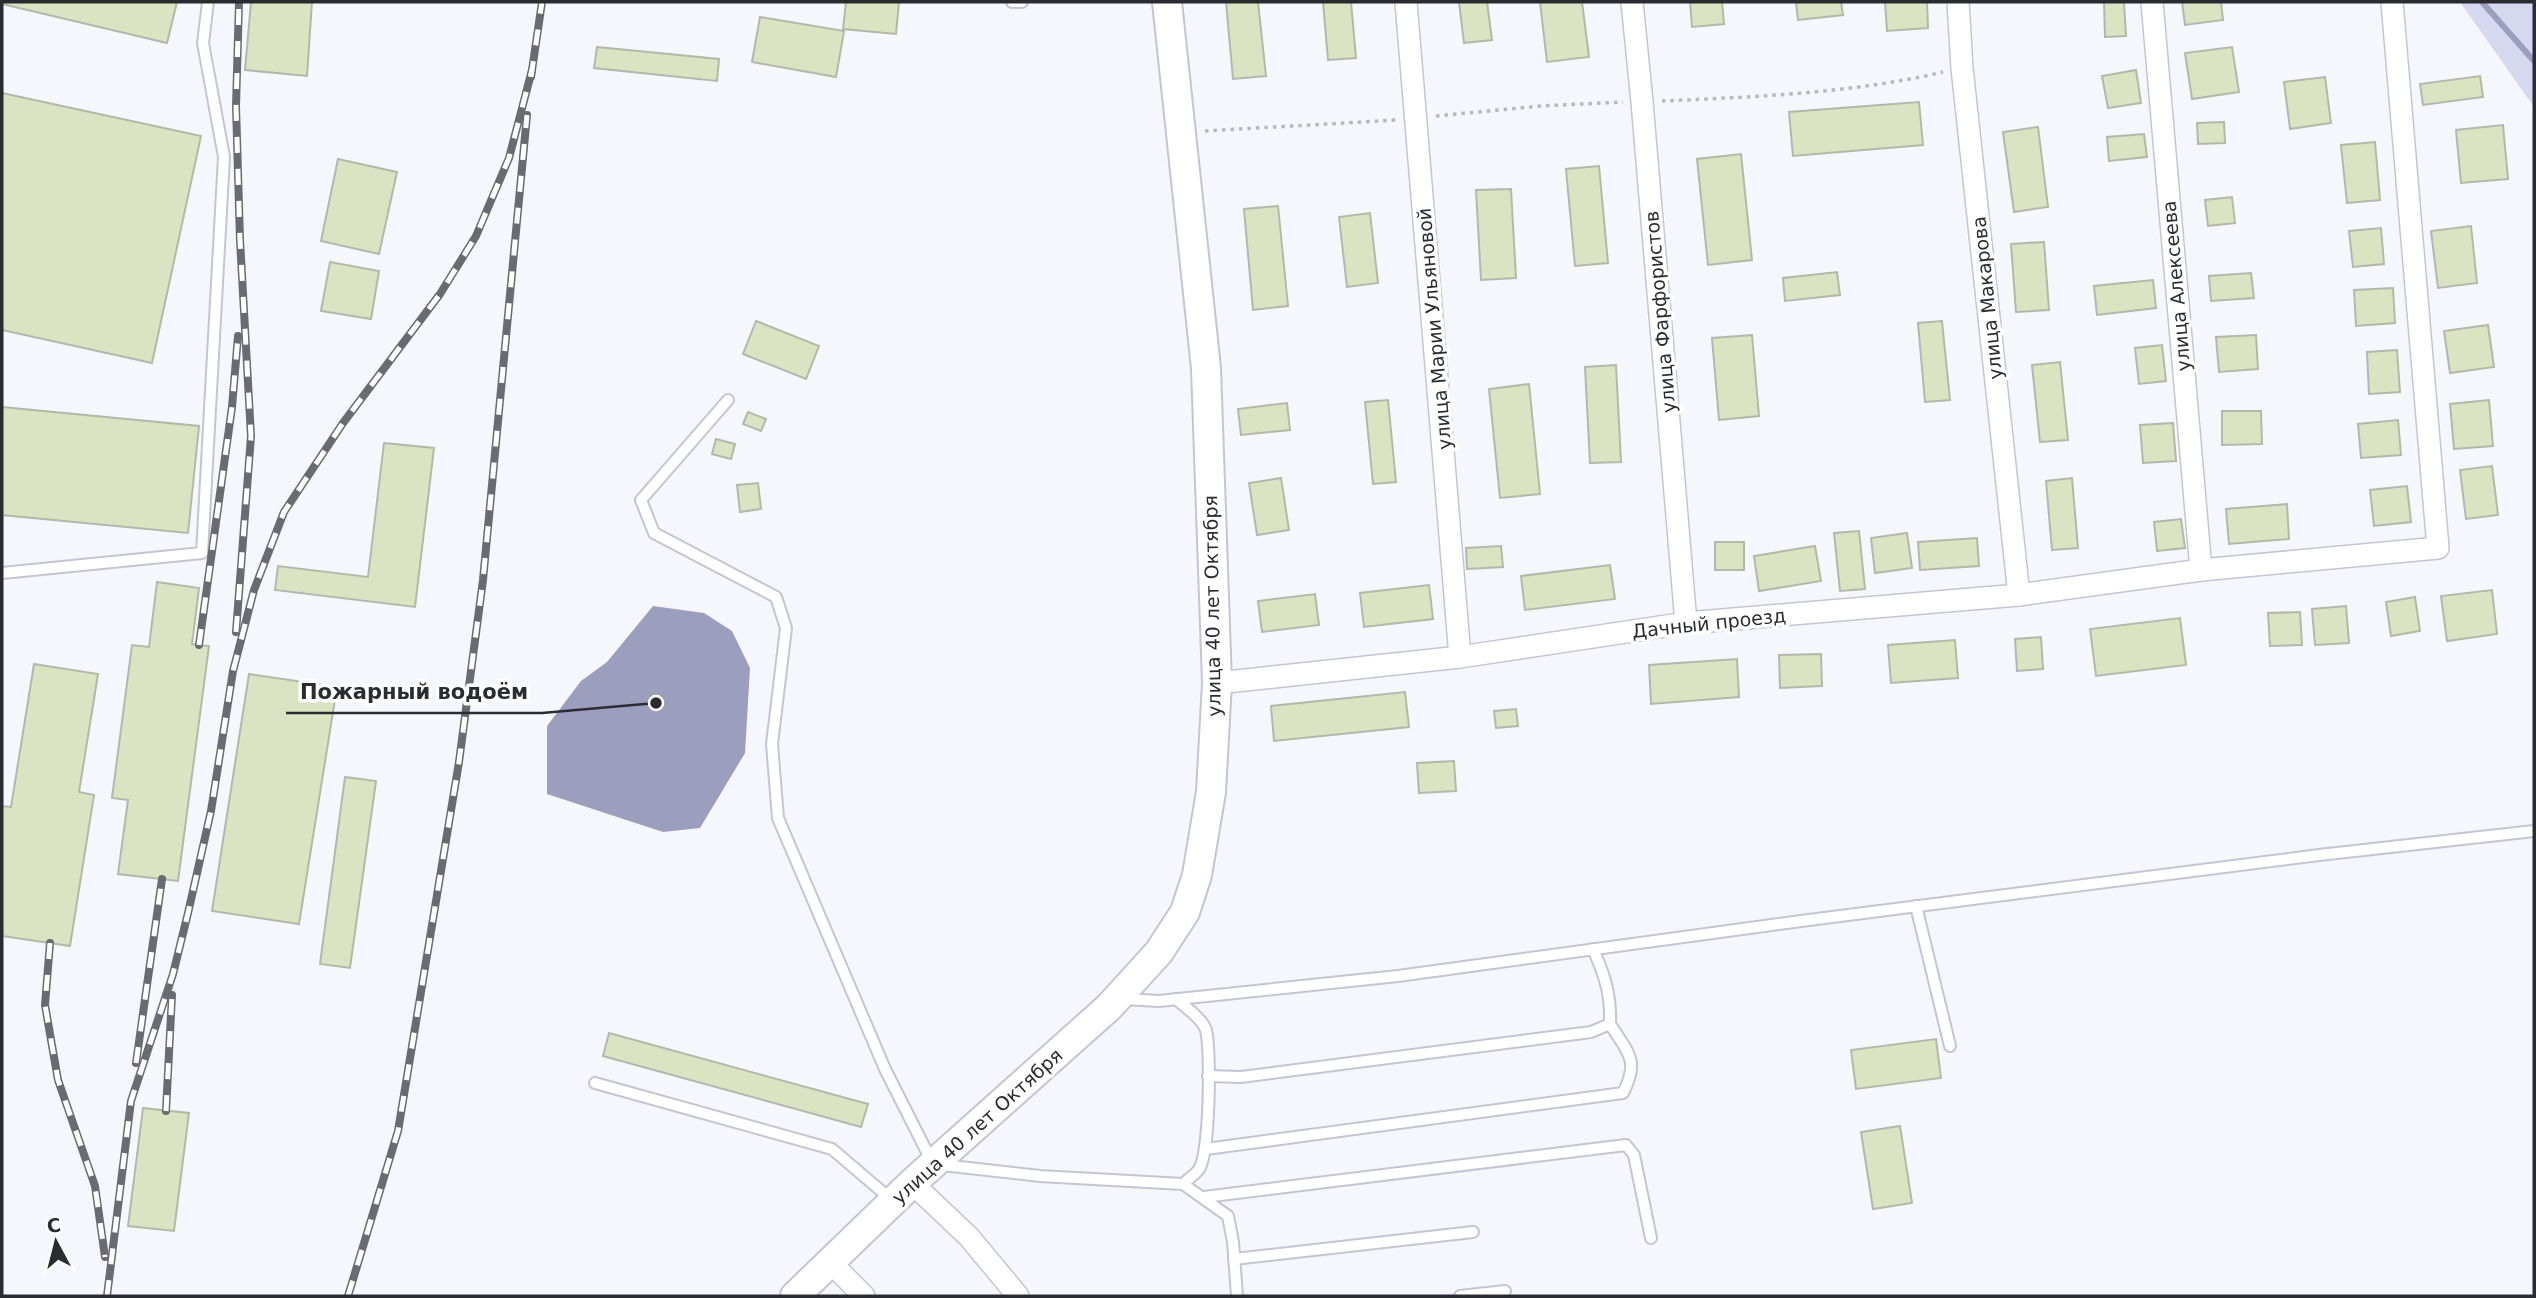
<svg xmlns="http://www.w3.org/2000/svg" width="2536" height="1298" viewBox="0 0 2536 1298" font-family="'DejaVu Sans',sans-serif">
<rect width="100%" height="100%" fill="#f6f7fc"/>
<polygon fill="#d6d8ef" points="2460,2 2534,2 2534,107"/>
<polygon fill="#9c9ebe" points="653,606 704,613 732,631 750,668 745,753 700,828 663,832 547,794 547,726 581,681 607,662"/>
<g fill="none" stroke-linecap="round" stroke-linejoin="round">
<polyline stroke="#9c9ebe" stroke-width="6" points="2482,2 2534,61"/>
</g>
<g fill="#dbe4c2" stroke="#b4b8aa" stroke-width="2">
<polygon points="2,2 177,2 167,43 2,4"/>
<polygon points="251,2 312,2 307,76 245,70"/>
<polygon points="846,2 899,2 896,34 843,29"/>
<polygon points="1226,2 1258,2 1266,76 1233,79"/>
<polygon points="1323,2 1351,2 1356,58 1328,60"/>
<polygon points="1459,2 1487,2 1492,40 1464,43"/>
<polygon points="1540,2 1582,2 1589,57 1547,62"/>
<polygon points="1690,2 1722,2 1724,24 1692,27"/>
<polygon points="1796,2 1841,2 1843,15 1798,20"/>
<polygon points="1885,2 1927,2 1928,28 1887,31"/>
<polygon points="2104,2 2124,2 2126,36 2105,37"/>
<polygon points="2182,2 2221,2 2223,20 2185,25"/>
<polygon points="760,17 844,31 836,77 752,62"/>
<polygon points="597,47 719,59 717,81 594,68"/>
<polygon points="2232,47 2239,92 2192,99 2185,53"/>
<polygon points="2136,70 2141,103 2108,108 2102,76"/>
<polygon points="2480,76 2483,97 2423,105 2420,84"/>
<polygon points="2325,77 2331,123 2290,129 2284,82"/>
<polygon points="2,93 201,136 152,363 2,330"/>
<polygon points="1919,102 1923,145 1793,156 1789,112"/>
<polygon points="2224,122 2225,143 2198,144 2197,123"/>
<polygon points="2503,125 2508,179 2461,183 2456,130"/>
<polygon points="2038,127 2048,207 2014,212 2003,132"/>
<polygon points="2144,134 2147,157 2109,161 2107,137"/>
<polygon points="2375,142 2380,200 2347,203 2341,145"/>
<polygon points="1741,154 1752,260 1708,265 1697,159"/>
<polygon points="338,159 397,172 379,254 321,241"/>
<polygon points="1599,166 1608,263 1575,266 1566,169"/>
<polygon points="1511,189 1516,278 1481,280 1476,190"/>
<polygon points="2232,197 2235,223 2208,226 2205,200"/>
<polygon points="1278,206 1288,306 1253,310 1244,209"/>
<polygon points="1370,213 1378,283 1347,287 1339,217"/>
<polygon points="2471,226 2477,283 2438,288 2431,231"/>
<polygon points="2381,228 2384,264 2353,267 2349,231"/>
<polygon points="2044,242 2049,310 2016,312 2011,244"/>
<polygon points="330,262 379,271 371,319 321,311"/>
<polygon points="1837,272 1840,295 1785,301 1783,278"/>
<polygon points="2251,273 2254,298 2211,301 2209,276"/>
<polygon points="2153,280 2156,308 2097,315 2094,286"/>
<polygon points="2393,288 2395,323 2356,326 2354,290"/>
<polygon points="756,321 819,346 806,379 743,354"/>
<polygon points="1942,321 1950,400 1925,402 1918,323"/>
<polygon points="2488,325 2494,367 2450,373 2444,331"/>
<polygon points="1752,335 1759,416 1719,420 1712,338"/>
<polygon points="2256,335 2258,369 2219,372 2216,337"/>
<polygon points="2162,345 2166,381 2139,384 2135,348"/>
<polygon points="2397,350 2400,392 2369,394 2367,352"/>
<polygon points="2060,362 2068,440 2040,442 2032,365"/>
<polygon points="1616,365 1621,462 1590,463 1585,367"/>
<polygon points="1529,384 1540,494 1500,498 1489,389"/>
<polygon points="1388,400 1396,482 1373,484 1365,402"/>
<polygon points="2489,400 2493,446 2454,449 2450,404"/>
<polygon points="1287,403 1290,430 1241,435 1238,409"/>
<polygon points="2,407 199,426 188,533 2,515"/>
<polygon points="2222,411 2261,411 2262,444 2222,445"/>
<polygon points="748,412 766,419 761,431 743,424"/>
<polygon points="2398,420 2401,455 2361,458 2358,424"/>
<polygon points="2173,423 2176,461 2143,463 2140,425"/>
<polygon points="716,439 735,444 731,459 712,454"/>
<polygon points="384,443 434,448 415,607 275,590 278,566 368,577"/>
<polygon points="2492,466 2498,515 2466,519 2460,470"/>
<polygon points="1281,478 1289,530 1257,535 1249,483"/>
<polygon points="2072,478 2078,548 2052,550 2046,481"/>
<polygon points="758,483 761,509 740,512 737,485"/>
<polygon points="2407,486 2411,522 2374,526 2370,490"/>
<polygon points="2287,504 2289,539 2229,544 2226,509"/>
<polygon points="2181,519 2185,548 2157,551 2154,522"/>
<polygon points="1859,531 1865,589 1840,591 1834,533"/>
<polygon points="1907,533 1912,568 1875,573 1871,538"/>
<polygon points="1977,538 1979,566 1920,570 1918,542"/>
<rect x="1715" y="542" width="29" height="28"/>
<polygon points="1501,546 1503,567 1467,569 1466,548"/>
<polygon points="1815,546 1821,581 1759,591 1754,556"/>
<polygon points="1610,565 1615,599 1525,610 1521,576"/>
<polygon points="157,582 199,588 192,644 209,646 178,881 118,874 128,800 112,798 132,645 149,647"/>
<polygon points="1429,585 1433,619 1364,627 1360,593"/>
<polygon points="2492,590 2497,634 2447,641 2441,596"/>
<polygon points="1315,594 1319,625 1262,632 1258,601"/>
<polygon points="2415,597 2420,631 2391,636 2386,602"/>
<polygon points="2346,606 2349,643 2315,645 2312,609"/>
<polygon points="2300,612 2302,645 2270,646 2268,613"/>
<polygon points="2180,618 2186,665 2096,676 2090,629"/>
<polygon points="2041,637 2043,669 2017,671 2015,639"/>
<polygon points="1955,640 1958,678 1891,683 1888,645"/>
<polygon points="1821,654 1822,686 1780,688 1779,655"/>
<polygon points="1737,659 1739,697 1651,704 1649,665"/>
<polygon points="34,664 98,674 79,792 94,795 70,946 2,936 2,806 11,807"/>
<polygon points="249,674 337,687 299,924 212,911"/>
<polygon points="1405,692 1409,727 1274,741 1271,706"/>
<polygon points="1516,709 1518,726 1496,728 1494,711"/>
<polygon points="1454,761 1456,791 1419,793 1417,763"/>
<polygon points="345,777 376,781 350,968 320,964"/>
<polygon points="609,1033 868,1104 861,1127 603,1056"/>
<polygon points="1936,1039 1941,1078 1856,1089 1851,1050"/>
<polygon points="143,1108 189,1113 174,1231 128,1226"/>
<polygon points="1900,1126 1912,1203 1873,1209 1861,1132"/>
</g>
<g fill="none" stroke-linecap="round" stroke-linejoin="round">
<defs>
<g id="service">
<polyline points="1012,2 1022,2"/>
<polyline points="728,400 641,500 654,533 776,597 786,628 772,744 778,818 885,1069 933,1164 1040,1176 1183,1184 1228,1216 1233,1242 1237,1296"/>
<polyline points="2,573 202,553 224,157 203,43 208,2"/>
<polyline points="1916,906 1950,1046"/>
<polyline points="1123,999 1159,1001 1398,976 1801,921 2319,855 2534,831"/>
<path d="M1176 999C1185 1007 1202 1018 1206 1030 1211 1049 1210 1154 1199 1169 1196 1174 1188 1179 1183 1184"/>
<path d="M1208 1076 1241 1077 1591 1032 1610 1024C1611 994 1605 976 1593 949"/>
<polyline points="595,1083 832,1149 893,1201"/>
<path d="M1206 1149 1623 1093C1640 1060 1628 1053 1610 1024"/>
<polyline points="1204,1197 1626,1145 1634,1155 1651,1238"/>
<polyline points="1234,1259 1473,1232"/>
<polyline points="1460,1296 1505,1291"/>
</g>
<g id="minor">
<polyline points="1406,2 1460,657"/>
<polyline points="1632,2 1642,102 1686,623"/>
<polyline points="1958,2 1962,68 2019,595"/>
<polyline points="2152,2 2201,570"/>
<polyline points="1217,683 1460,657 1686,623 2019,595 2201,570 2438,548 2392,2"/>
<polyline points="912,1183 969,1237 1018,1296"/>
<polyline points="830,1262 864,1296"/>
</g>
<polyline id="tertiary" points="795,1296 912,1183 1109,1007 1159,952 1185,912 1197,875 1211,792 1217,683 1206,368 1167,2"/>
</defs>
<use href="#service" stroke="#c4c5d3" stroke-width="14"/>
<use href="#minor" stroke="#c4c5d3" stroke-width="24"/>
<use href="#tertiary" stroke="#c4c5d3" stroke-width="32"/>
<g stroke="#b7b8bd" stroke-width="3.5" stroke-dasharray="3.5 5" stroke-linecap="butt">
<path d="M1662 101C1754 97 1854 93 1943 72"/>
<polyline points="1436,116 1541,106 1623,102"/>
<polyline points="1205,131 1396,120"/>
</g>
<use href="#service" stroke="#fff" stroke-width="10"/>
<use href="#minor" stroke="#fff" stroke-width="21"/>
<use href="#tertiary" stroke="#fff" stroke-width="28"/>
<defs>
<g id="rail">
<polyline points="531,77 542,2"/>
<polyline points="236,632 251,436 240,240 236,106 239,2"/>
<polyline points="199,645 232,407 238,336"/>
<polyline points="50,943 45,1005 58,1080 95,1186 105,1257"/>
<polyline points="136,1063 162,879"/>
<polyline points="166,1111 172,995"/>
<polyline points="107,1296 131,1101 173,974 188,913 211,811 233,671 254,590 284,512 343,423 440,294 476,236 509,158 532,70"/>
<polyline points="348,1296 398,1131 459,762 483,580 527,115"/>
</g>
</defs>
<use href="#rail" stroke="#6a6b70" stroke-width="8"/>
<use href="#rail" stroke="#fff" stroke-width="5" stroke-dasharray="16" stroke-linecap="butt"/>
</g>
<g text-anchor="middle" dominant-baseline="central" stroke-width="7" stroke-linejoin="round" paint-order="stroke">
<g font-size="19" fill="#2b2c31" stroke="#fff">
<text transform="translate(2176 286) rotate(-95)">улица Алексеева</text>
<text transform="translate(1987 298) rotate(-96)">улица Макарова</text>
<text transform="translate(1660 312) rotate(-95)">улица Фарфористов</text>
<text transform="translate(1434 329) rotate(-95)">улица Марии Ульяновой</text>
<text transform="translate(1212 606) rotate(-91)">улица 40 лет Октября</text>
<text transform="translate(1709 623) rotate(-6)">Дачный проезд</text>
<text transform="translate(977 1126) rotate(-42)">улица 40 лет Октября</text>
</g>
</g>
<path fill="none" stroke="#2b2c31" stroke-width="2.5" d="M656 703L542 713H286"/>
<circle fill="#2b2c31" stroke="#fff" stroke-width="2.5" cx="656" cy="703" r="7"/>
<g font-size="21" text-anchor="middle" font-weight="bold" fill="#2b2c31" stroke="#fff" stroke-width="7" stroke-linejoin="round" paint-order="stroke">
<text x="414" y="699">Пожарный водоём</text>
</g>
<rect width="2536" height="1298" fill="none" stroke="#2b2c31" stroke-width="7"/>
<g transform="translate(56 1242) rotate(353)" stroke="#ffffff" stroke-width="5" paint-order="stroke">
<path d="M0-5L12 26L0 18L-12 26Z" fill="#2b2c31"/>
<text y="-10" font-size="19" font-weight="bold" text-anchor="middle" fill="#2b2c31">С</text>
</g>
</svg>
